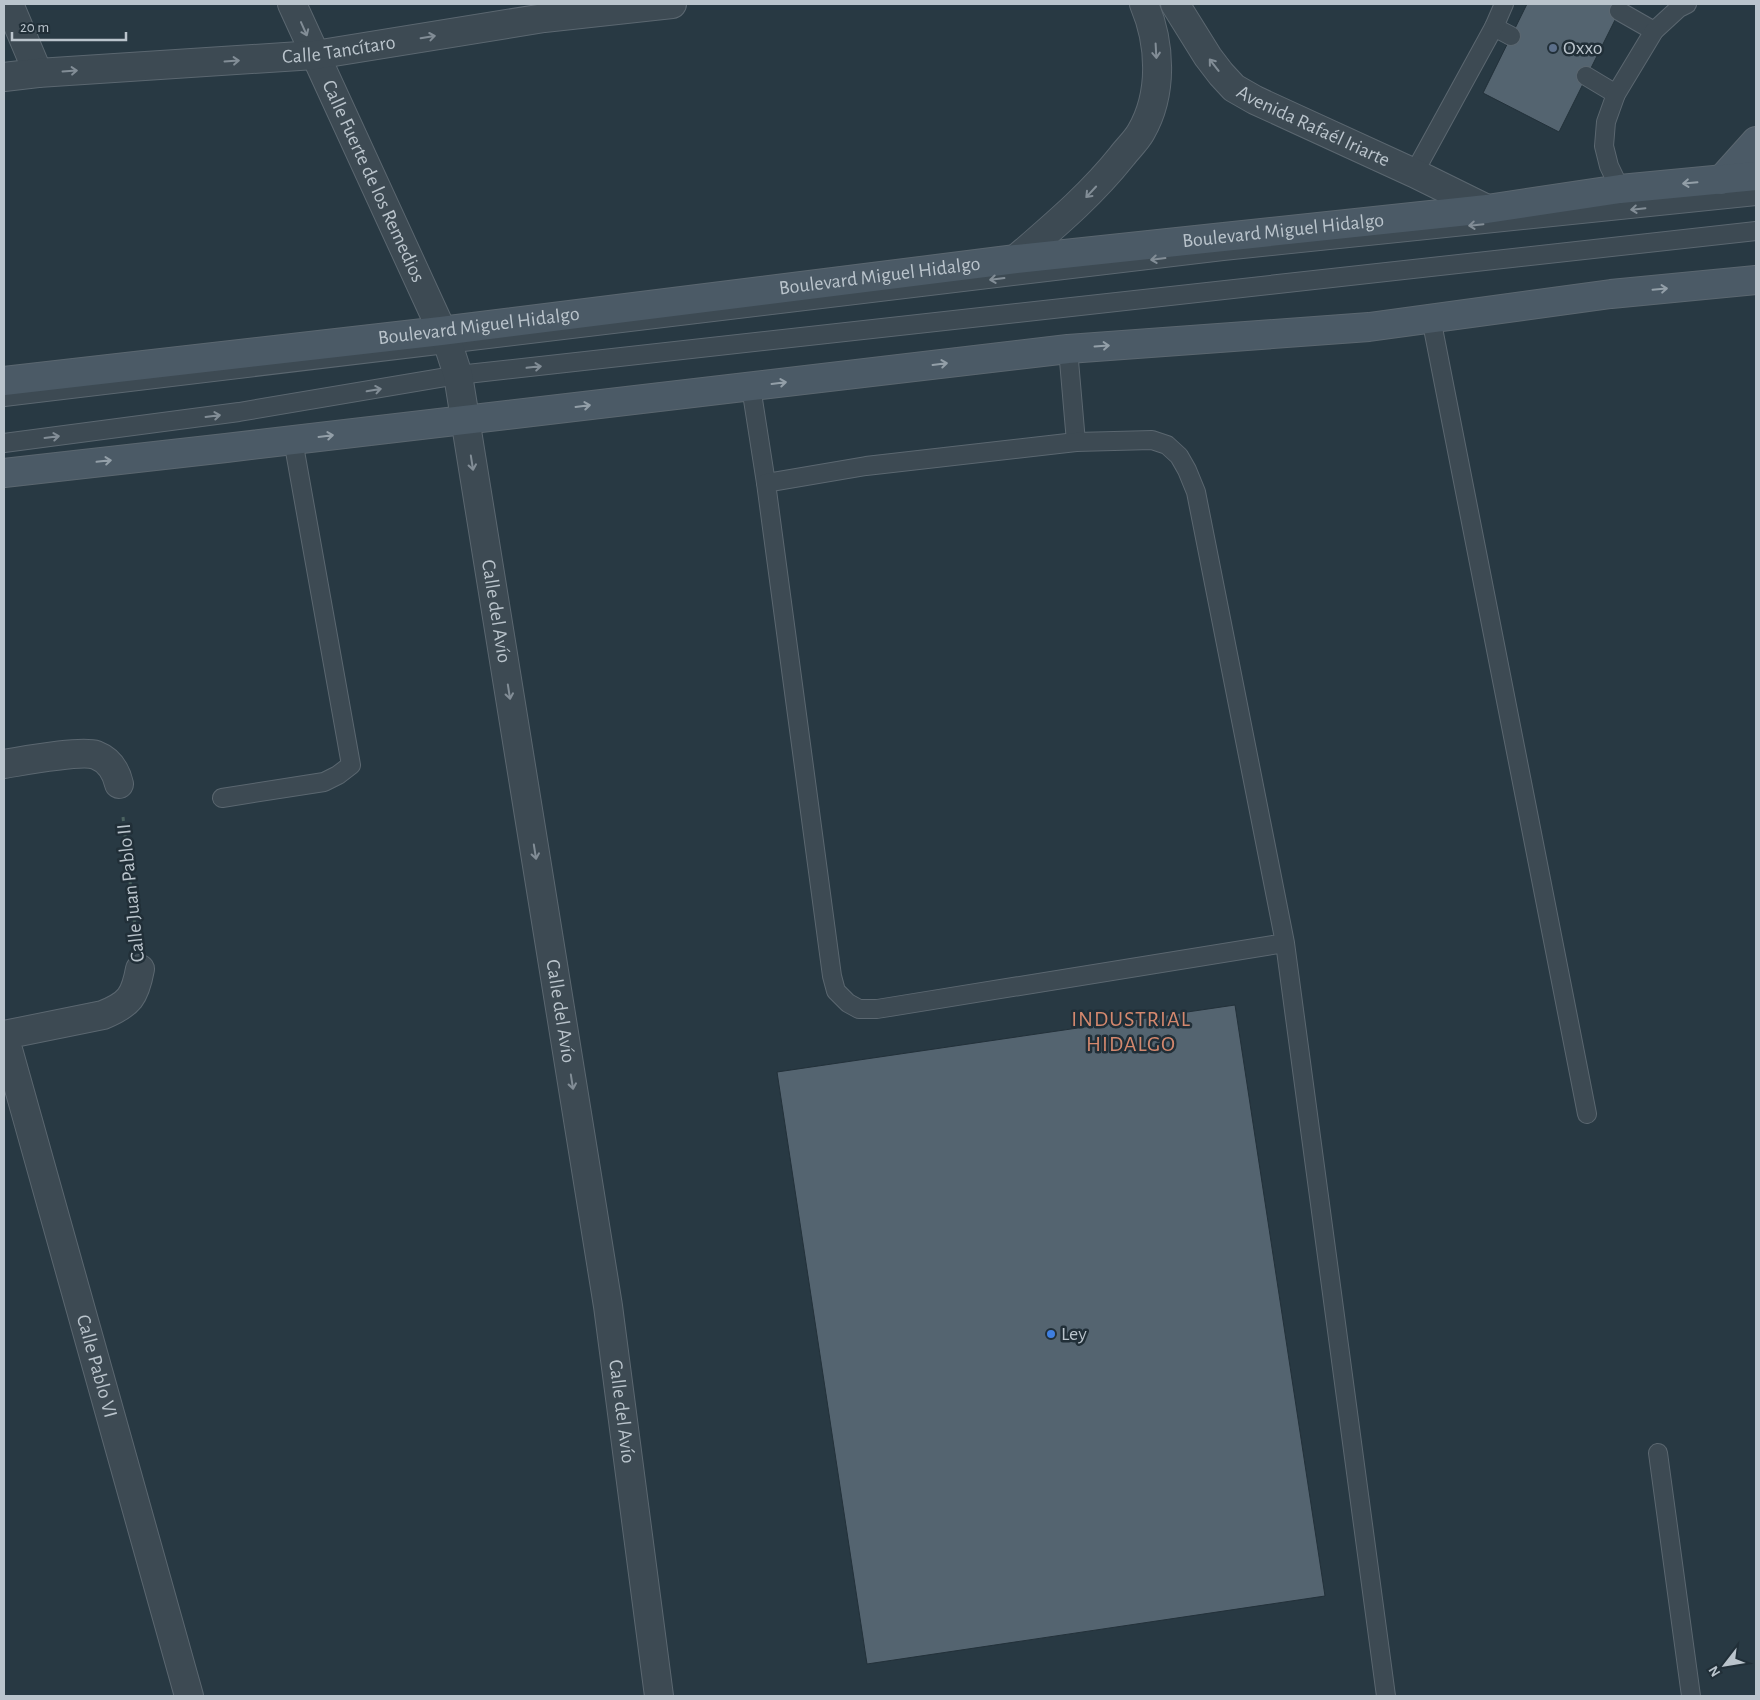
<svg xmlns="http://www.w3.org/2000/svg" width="1760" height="1700" viewBox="0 0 1760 1700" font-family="'Alegreya Sans',sans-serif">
<rect width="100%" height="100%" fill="#283943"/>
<g fill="#546470" stroke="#23313a">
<polygon points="1527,4 1623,4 1559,132 1483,93"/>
<polygon points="1235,1005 1325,1596 867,1664 777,1072"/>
</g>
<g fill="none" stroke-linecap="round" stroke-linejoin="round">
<defs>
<g id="service">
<polyline points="1619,11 1654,31"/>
<polyline points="1494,27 1511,36"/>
<polyline points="1586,76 1616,94"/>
<polyline points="1414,173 1494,27 1504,4"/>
<polyline points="1620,189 1609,166 1604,146 1606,122 1616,94 1654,31 1679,8 1687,4"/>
<polyline points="1431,318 1587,1114"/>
<polyline points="1068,349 1076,442"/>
<polyline points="751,387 766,483"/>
<polyline points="4,397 1223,251 1756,196"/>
<polyline points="4,443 239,412 458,375 1756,231"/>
<polyline points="222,798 324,782 338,775 351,765 293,440"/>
<polyline points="1285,943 877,1009 859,1009 848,1003 836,991 832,976 766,483 866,466 1076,442 1152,440 1167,445 1179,456 1187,470 1196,492 1285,943 1386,1696"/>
<polyline points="1658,1453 1691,1696"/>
</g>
<g id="minor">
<polyline points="9,4 38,73"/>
<path id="s1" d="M292 4 448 344 458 375 608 1306 659 1696"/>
<path id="s2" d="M1175 4 1208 57 1221 74 1234 88 1255 100 1414 173 1487 209"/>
<path id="s3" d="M4 77 38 73 315 55 544 18 672 4"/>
<path d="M1016 259C1054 226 1091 195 1122 156 1128 148 1136 141 1141 132 1163 94 1161 44 1144 4"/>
<path d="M4 764C23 761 81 750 96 755 109 760 116 771 119 784"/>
<path id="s4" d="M140 969C135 996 130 1004 103 1015L4 1035 189 1696"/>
</g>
<g id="secondary">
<polyline points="1721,180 1756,141"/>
<path id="s5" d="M4 381 441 331 1016 259 1487 209 1620 189 1756 176"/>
<polyline points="4,473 226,448 1068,349 1369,327 1611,294 1756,280"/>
</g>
</defs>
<use href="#service" stroke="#5b6770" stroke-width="20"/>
<use href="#minor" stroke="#5b6770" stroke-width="30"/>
<use href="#secondary" stroke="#5b6770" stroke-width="30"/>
<polyline stroke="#4b6260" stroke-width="3" stroke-dasharray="4 4" stroke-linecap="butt" points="123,817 136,937"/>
<use href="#service" stroke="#3d4a53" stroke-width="18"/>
<use href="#minor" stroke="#3d4a53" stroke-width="28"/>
<use href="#secondary" stroke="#4b5a66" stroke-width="28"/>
</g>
<defs><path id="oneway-shaft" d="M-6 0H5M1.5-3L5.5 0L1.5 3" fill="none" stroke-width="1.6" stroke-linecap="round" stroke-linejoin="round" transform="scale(1.25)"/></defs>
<g stroke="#828d96">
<use href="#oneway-shaft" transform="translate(304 29) rotate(66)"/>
<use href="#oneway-shaft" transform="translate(428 37) rotate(-9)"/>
<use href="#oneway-shaft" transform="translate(1156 51) rotate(87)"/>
<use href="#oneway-shaft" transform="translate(232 61) rotate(-4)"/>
<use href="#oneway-shaft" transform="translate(1214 65) rotate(-128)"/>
<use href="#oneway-shaft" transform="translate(70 71) rotate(-4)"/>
<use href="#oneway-shaft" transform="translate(1091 192) rotate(133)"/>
<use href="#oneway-shaft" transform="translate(1638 209) rotate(174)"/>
<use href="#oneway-shaft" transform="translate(1476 225) rotate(174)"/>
<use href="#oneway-shaft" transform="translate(1158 259) rotate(173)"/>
<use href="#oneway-shaft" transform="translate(997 279) rotate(173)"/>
<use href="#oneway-shaft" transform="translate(534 367) rotate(-6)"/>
<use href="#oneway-shaft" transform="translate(374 390) rotate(-10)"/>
<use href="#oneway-shaft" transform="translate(213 416) rotate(-7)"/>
<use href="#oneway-shaft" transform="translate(52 437) rotate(-7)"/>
<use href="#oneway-shaft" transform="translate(472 463) rotate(81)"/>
<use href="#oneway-shaft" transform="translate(509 692) rotate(81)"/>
<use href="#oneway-shaft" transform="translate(535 852) rotate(81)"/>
<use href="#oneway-shaft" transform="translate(572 1082) rotate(81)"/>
</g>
<g stroke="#939fa8">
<use href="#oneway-shaft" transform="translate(1690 183) rotate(175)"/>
<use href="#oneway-shaft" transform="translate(1660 289) rotate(-5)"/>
<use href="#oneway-shaft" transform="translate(1102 346) rotate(-4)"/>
<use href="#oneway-shaft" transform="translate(940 364) rotate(-7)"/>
<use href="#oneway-shaft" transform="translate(779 383) rotate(-7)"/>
<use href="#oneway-shaft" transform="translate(583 406) rotate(-7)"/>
<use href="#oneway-shaft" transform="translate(326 436) rotate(-7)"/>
<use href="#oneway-shaft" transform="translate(104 461) rotate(-6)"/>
</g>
<circle fill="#5c6f8a" stroke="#212f38" stroke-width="2" cx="1553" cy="48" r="5"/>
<circle fill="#3f7fe0" stroke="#212f38" stroke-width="2" cx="1051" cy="1334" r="5"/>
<g text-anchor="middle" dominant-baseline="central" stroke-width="5" stroke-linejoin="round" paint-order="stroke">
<g font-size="20" fill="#bac4cc" stroke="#212f38" text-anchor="start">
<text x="1563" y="48">Oxxo</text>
<text x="1061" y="1334">Ley</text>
</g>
<g font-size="20" fill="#bac4cc" stroke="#212f38">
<text stroke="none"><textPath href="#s3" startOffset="336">Calle Tancítaro</textPath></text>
<text stroke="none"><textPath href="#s2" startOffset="191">Avenida Rafaél Iriarte</textPath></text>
<text stroke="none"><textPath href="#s1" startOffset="195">Calle Fuerte de los Remedios</textPath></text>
<text stroke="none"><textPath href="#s5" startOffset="1288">Boulevard Miguel Hidalgo</textPath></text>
<text stroke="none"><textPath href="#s5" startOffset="882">Boulevard Miguel Hidalgo</textPath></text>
<text stroke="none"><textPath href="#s5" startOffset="478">Boulevard Miguel Hidalgo</textPath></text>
<text stroke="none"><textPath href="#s1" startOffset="646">Calle del Avío</textPath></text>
<text transform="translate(131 893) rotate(-96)">Calle Juan Pablo II</text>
<text stroke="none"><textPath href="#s1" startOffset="1051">Calle del Avío</textPath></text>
<text stroke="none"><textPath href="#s4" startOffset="508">Calle Pablo VI</textPath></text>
<text stroke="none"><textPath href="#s1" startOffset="1456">Calle del Avío</textPath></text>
</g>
<g font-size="22" letter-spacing="1" fill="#d4886e" stroke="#212f38">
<text x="1131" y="1019">INDUSTRIAL<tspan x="1131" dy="25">HIDALGO</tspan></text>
</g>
</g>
<rect width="1760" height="1700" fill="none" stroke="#bac4cc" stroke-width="10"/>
<g transform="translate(1725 1665) rotate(239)" stroke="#212f38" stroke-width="4" paint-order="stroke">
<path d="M0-4L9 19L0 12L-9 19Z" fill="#bac4cc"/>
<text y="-8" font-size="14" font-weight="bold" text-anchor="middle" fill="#bac4cc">N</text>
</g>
<path d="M12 32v8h114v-8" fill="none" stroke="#bac4cc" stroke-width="2.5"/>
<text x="20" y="32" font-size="15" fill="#bac4cc" stroke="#212f38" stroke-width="4" paint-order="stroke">20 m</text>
</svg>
